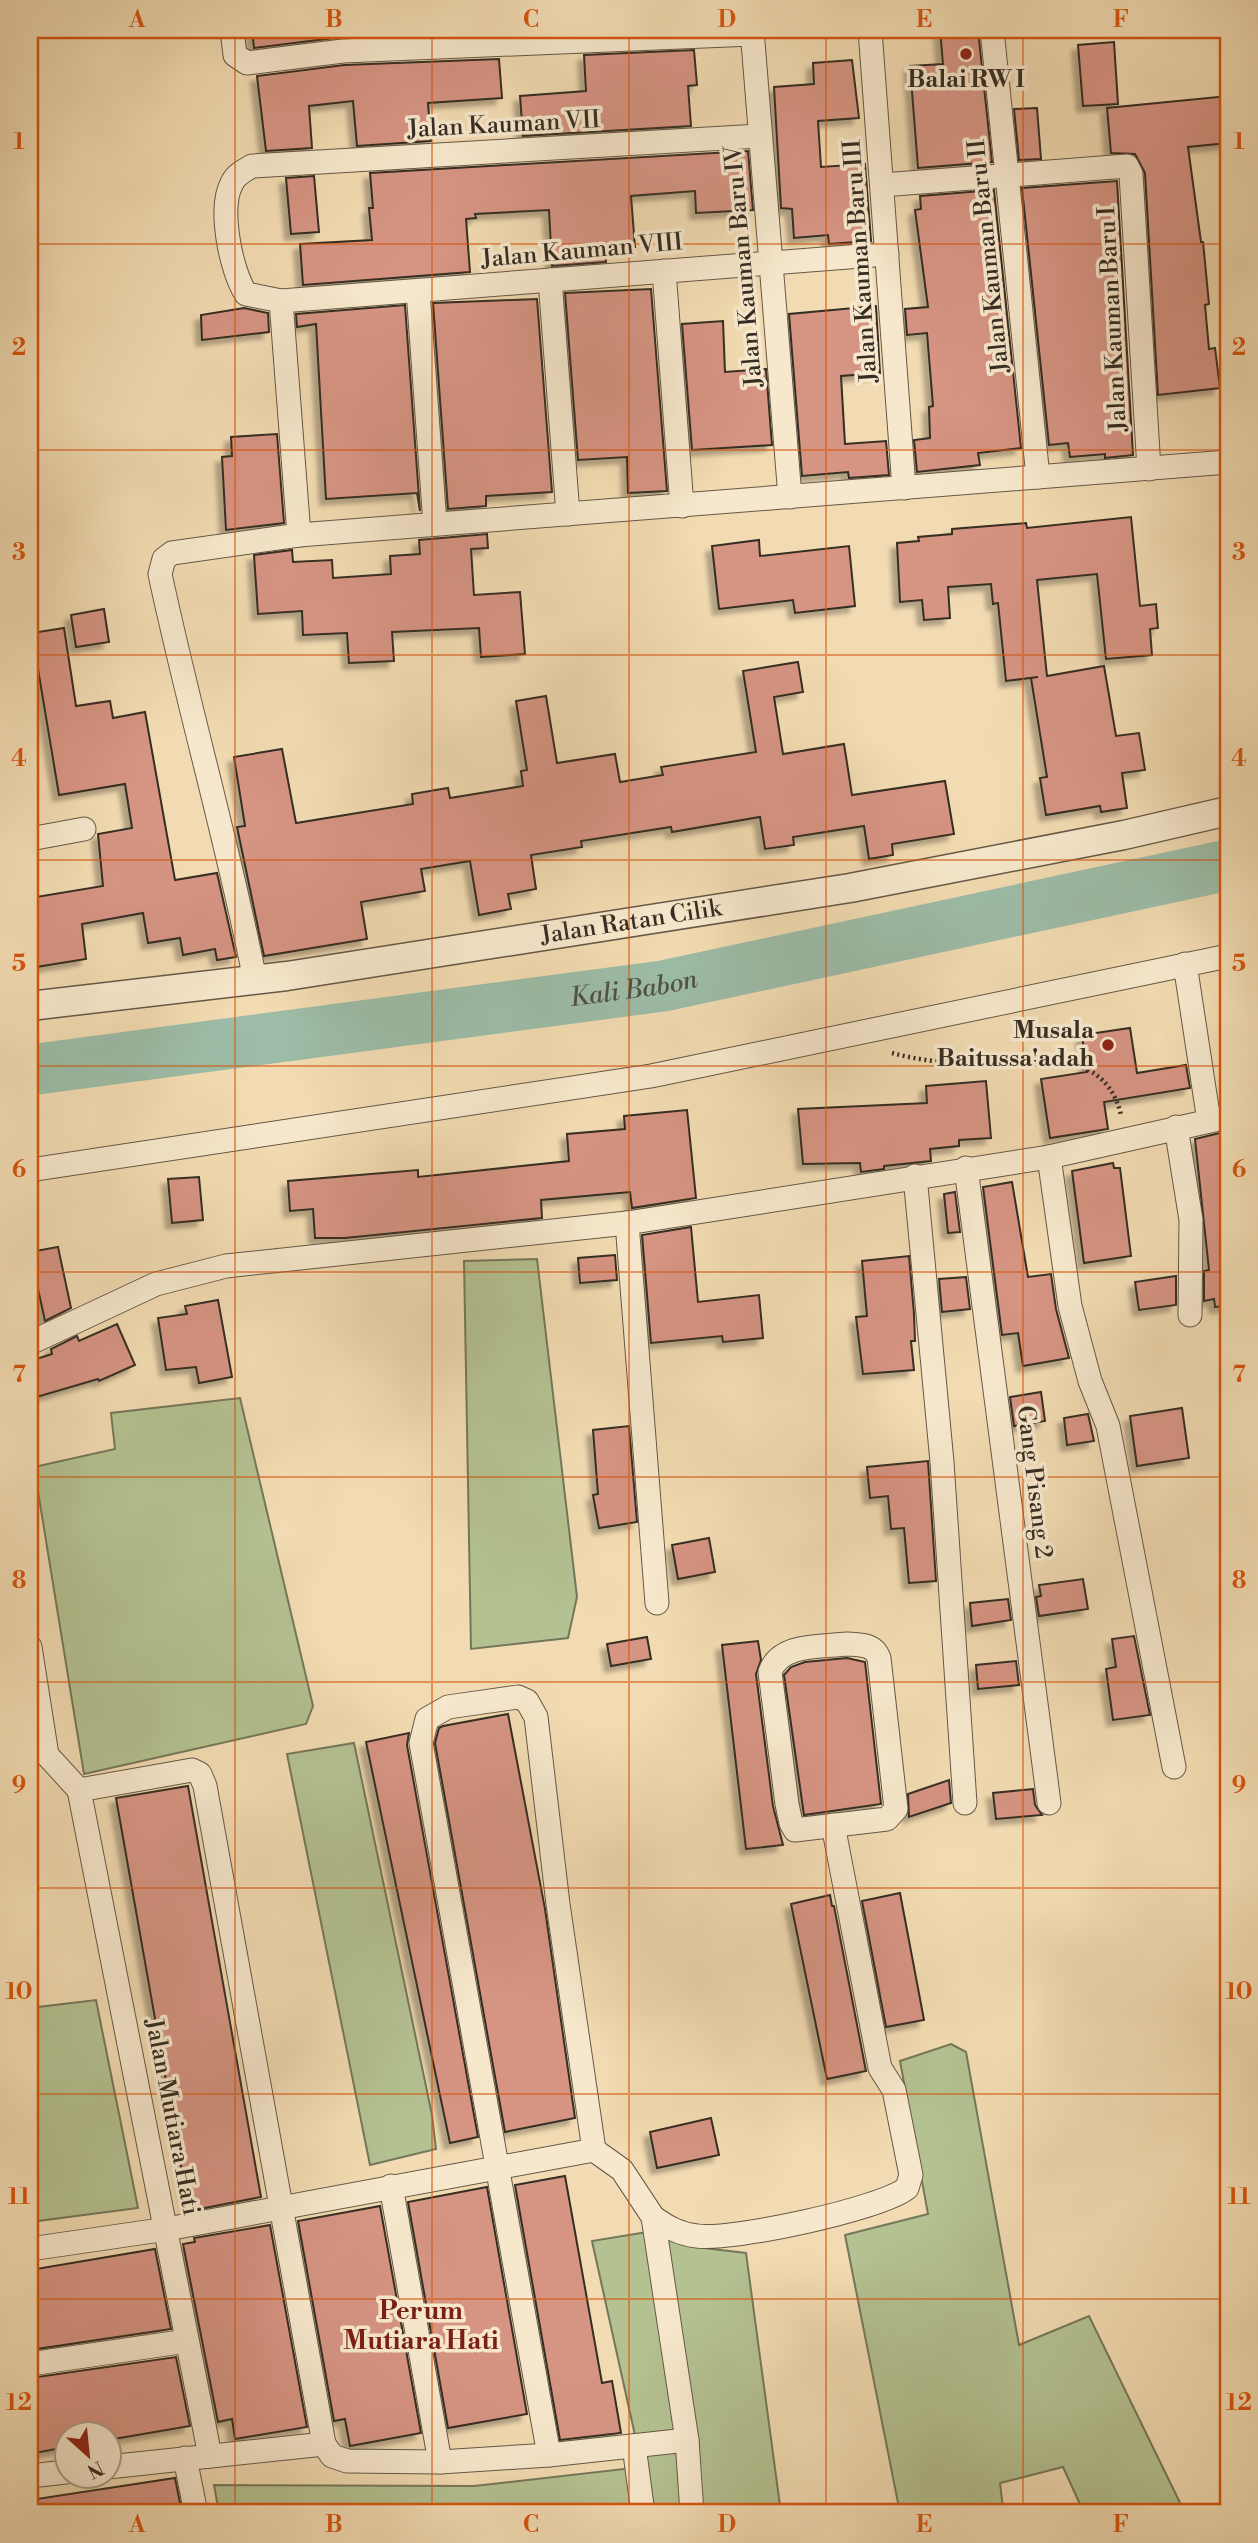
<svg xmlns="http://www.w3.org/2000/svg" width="1258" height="2543" viewBox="0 0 1258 2543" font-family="'Libre Bodoni',serif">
<defs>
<filter id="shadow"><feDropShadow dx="-6" dy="6" stdDeviation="2" flood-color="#0004"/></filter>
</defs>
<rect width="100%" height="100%" fill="#f2dbb2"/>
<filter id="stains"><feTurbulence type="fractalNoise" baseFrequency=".00286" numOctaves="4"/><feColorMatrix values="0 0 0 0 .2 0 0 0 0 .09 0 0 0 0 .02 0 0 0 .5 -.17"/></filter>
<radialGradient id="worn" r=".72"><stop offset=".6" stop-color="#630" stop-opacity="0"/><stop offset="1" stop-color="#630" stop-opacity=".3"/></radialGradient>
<g fill="#b4c191" stroke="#75775a" stroke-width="2">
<polygon points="537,1259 577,1597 568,1638 471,1649 464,1261"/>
<polygon points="240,1398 313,1706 306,1724 84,1774 34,1467 115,1449 111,1413"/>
<polygon points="354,1743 432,2115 436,2149 370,2165 287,1754"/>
<polygon points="96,2000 138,2208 30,2222 30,2008"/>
<polygon points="951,2044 966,2052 1019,2345 1089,2316 1185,2513 1084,2513 1063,2467 1000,2483 1003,2508 968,2513 900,2513 845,2235 928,2214 900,2061"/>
<polygon points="647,2232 695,2247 746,2253 781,2513 219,2513 214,2485 474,2486 642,2467 592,2241"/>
</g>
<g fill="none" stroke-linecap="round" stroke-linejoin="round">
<path stroke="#9cbca7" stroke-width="51" id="s1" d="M30 1070 663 986 1228 865"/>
</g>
<g fill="#d69483" stroke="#362d23" stroke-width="2" filter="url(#shadow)">
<polygon points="252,30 497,30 497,31 342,37 254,48"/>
<polygon points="940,30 978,30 992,162 918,168 910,66 943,64"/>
<polygon points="1114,42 1118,104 1083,106 1078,45"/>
<polygon points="694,50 697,85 688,86 691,126 523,136 520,96 586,91 584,55"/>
<polygon points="499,59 502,98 428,103 431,141 357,146 353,101 309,106 312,148 266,151 257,76 344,65"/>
<polygon points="852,60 859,118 818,121 821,167 865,164 871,241 829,244 828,235 794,238 792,209 781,208 774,87 814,84 813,63"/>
<polygon points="1228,96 1228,143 1188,147 1201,242 1203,242 1209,304 1205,305 1209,349 1215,348 1220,388 1158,395 1145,173 1135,154 1111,153 1107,108"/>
<polygon points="1037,108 1041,159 1019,160 1014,109"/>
<polygon points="748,151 753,210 696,213 695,191 631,196 635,247 605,249 606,262 552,266 549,210 475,214 476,218 466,219 470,272 303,285 300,244 372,240 369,208 373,208 370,173"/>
<polygon points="314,176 319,232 291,234 286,178"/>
<polygon points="1117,181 1133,455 1105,458 1105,454 1070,457 1068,443 1049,445 1022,188"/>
<polygon points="994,190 1021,448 978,453 980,465 917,472 914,440 930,438 929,407 933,406 927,333 907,335 905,309 928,307 915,210 921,209 920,196"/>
<polygon points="651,289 667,491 628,493 627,457 578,460 565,293"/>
<polygon points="537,299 552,492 486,496 486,506 448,509 433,303"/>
<polygon points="405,305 420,511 417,493 326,499 316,324 297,327 296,314"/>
<polygon points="876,306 880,373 841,376 845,444 886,441 889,475 849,478 848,472 802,476 789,314"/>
<polygon points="244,308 268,313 269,332 202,340 201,315"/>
<polygon points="723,321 725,372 766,369 772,445 692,450 682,324"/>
<polygon points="277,434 284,523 226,530 222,457 232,456 231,437"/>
<polygon points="1131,517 1140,606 1156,604 1158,628 1150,629 1152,655 1106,659 1097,574 1037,580 1047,676 1104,666 1116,736 1139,733 1145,770 1122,773 1127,808 1101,812 1100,806 1046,815 1040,778 1047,777 1031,678 1038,677 1006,681 998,603 993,604 991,584 948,587 950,618 924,620 922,600 900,602 897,543 919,541 918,537 952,534 952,529 1026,523 1027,528"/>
<polygon points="487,534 488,548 471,549 474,595 520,592 525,654 481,657 479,628 392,632 394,661 349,663 347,633 303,635 302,611 258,614 254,555 292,550 293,562 332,560 333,578 391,574 390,556 420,554 419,540"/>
<polygon points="759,540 760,556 849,546 855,606 795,613 793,600 719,609 712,546"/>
<polygon points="104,609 109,642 76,647 71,615"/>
<polygon points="64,628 76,706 110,701 113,718 145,712 175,880 217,873 236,957 217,960 215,949 183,955 180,938 148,943 143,913 82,924 86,959 30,968 30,898 103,886 98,834 132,828 125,784 59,795 32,633"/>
<polygon points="798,662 803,692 774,697 783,754 844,744 852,795 945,781 954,834 892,844 893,855 869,859 864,826 793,837 794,845 765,849 760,817 672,832 671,827 581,841 582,847 531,855 536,889 508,894 511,909 479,915 470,861 421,869 425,891 361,902 367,939 264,956 237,827 245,826 234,757 282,749 296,823 413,804 412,794 448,788 450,798 523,786 521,771 527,770 516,701 546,696 557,763 615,754 620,782 663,775 661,767 756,752 743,671"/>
<polygon points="1130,1028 1137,1073 1186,1065 1190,1088 1104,1102 1108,1129 1050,1138 1041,1079 1087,1072 1082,1035"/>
<polygon points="986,1081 991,1138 959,1140 959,1146 930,1149 931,1161 884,1166 884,1169 861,1172 860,1163 803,1164 798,1109 927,1103 926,1086"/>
<polygon points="687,1110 696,1198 632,1208 630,1192 541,1200 542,1218 345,1238 315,1238 313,1209 290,1211 288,1181 418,1170 418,1177 569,1161 567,1134 625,1129 624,1116"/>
<polygon points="1228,1131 1228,1306 1215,1307 1214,1299 1204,1301 1204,1271 1209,1270 1195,1139"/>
<polygon points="1113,1163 1114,1168 1120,1168 1131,1256 1084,1263 1072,1171"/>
<polygon points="199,1177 203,1220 172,1223 168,1179"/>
<polygon points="1012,1182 1028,1277 1051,1274 1056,1309 1069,1358 1023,1366 1018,1333 1002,1335 983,1187"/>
<polygon points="955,1192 960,1232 948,1233 944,1194"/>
<polygon points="691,1227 698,1302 759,1295 763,1338 723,1342 722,1336 651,1343 642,1235"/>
<polygon points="58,1247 71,1308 45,1321 30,1252"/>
<polygon points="615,1255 617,1280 580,1283 578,1258"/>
<polygon points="909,1256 914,1314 915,1341 911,1341 914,1370 863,1374 856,1317 867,1316 862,1261"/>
<polygon points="1176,1276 1176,1305 1139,1310 1135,1282"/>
<polygon points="966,1277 970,1309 942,1312 939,1279"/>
<polygon points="218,1300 232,1377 199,1383 196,1367 166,1370 158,1318 187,1314 185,1306"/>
<polygon points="117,1324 135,1365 99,1381 98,1379 30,1399 30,1361 52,1354 51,1349 77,1336 79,1341"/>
<polygon points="1041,1392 1045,1421 1014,1426 1010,1397"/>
<polygon points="1182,1408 1189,1458 1137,1466 1130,1416"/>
<polygon points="1088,1414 1094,1441 1067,1445 1064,1418"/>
<polygon points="629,1426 637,1522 599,1528 593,1495 598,1494 593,1430"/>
<polygon points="928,1461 936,1581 909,1583 904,1528 891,1529 888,1496 870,1498 867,1467"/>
<polygon points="709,1538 715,1572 678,1579 672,1545"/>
<polygon points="1083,1579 1088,1609 1039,1616 1036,1597 1041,1596 1039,1585"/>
<polygon points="1008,1599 1011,1620 972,1626 970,1603"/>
<polygon points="1134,1636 1150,1715 1113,1720 1106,1669 1116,1667 1112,1639"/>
<polygon points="647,1637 651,1659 611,1666 607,1644"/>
<polygon points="758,1641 761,1660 756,1674 773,1806 783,1845 746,1849 722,1645"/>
<polygon points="847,1658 865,1662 881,1804 804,1815 784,1675 791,1667 805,1662"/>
<polygon points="1016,1661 1019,1685 978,1689 976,1665"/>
<polygon points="508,1714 545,1909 575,2118 505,2132 435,1743 439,1728 443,1726"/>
<polygon points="409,1733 407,1745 478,2137 450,2143 366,1742"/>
<polygon points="949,1780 951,1803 909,1817 908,1794"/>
<polygon points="188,1786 261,2197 189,2211 116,1798"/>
<polygon points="1033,1789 1035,1805 1042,1815 996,1819 993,1793"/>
<polygon points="900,1893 924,2020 886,2027 862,1901"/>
<polygon points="830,1895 832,1906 834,1906 866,2071 827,2079 791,1904"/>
<polygon points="711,2118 719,2155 657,2168 650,2132"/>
<polygon points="565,2176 602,2383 612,2381 621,2433 560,2440 515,2185"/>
<polygon points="487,2187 527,2414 448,2428 408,2202"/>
<polygon points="380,2206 421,2433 350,2446 345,2419 334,2421 298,2221"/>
<polygon points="270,2225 307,2427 235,2439 232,2419 218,2422 183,2244 195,2242 194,2238"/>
<polygon points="155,2249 171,2329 30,2350 30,2270"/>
<polygon points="176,2357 190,2426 108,2440 108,2434 66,2434 66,2447 30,2454 30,2378"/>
<polygon points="175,2478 182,2513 30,2513 30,2500"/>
</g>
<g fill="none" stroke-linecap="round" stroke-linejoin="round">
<defs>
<g id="minor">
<polyline points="232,30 235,55 247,63 343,51 752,34"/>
<polyline points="752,30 790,497"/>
<polyline points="870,30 904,488"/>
<polyline points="992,30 1038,477"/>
<path d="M759 136 252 166C244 171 236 174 232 183 218 208 231 271 246 294L281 301 887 254"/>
<polyline points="882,185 1127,166 1131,174 1149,469"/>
<polyline points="664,271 682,506"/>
<polyline points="550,280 568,514"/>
<polyline points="418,291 435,524"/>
<polyline points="281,301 299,535"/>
<polyline points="30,839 84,829"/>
<polyline points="1185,964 1209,1121"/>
<path d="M255 980C228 843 189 710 160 574L164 559 172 553 299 535 1228 462"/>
<polyline points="1176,1127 1191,1220 1190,1315"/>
<polyline points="1049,1157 1070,1306 1090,1381 1108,1426 1174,1767"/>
<polyline points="966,1168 1049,1803"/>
<polyline points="30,1170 651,1076 1228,956"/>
<polyline points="915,1176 942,1462 965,1803"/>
<polyline points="627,1223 657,1603"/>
<polyline points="30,1343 156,1284 226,1266 627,1223 1049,1157 1228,1117"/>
<path d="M847 1644C861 1645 874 1644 879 1658L896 1809 887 1819 795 1830 791 1823 787 1804 770 1672C780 1643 821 1647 847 1644Z"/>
<polyline points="30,1647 47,1755 79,1790"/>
<polyline points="79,1790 192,1770 200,1774 205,1786 324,2444 332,2456 347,2461 440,2462 549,2455 421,1743 427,1719 448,1707 518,1697 527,1701 536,1717 558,1904 594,2150"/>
<polyline points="79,1790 210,2456"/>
<polyline points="391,2186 440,2462"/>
<path d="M653 2217C667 2227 679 2234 697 2236 731 2241 881 2209 907 2188L911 2175 894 2090 880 2068 833 1825"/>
<polyline points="30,2249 167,2229 594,2150 622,2170 653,2217 687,2440 692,2513"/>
<polyline points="30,2364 187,2341"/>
<polyline points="634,2446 643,2513"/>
<polyline points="549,2455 687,2440"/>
<polyline points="185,2458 196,2513"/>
<polyline points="108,2467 324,2444"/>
<polyline points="30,2476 66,2472"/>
</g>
<g id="tertiary">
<path id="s2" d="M30 1006 287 976 850 888 1124 835 1228 811"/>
</g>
</defs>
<use href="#minor" stroke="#655847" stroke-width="25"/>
<use href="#tertiary" stroke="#655847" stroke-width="31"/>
<path stroke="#362d23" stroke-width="4.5" stroke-dasharray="2 3.5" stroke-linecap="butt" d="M892 1053C910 1058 931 1061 950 1063 1009 1067 1102 1035 1121 1115"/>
<use href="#minor" stroke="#f7e8cd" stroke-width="23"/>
<use href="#tertiary" stroke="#f7e8cd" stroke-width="28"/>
</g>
<path fill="none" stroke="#d6550e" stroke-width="2" stroke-opacity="0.55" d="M235 30V2513M432 30V2513M629 30V2513M826 30V2513M1023 30V2513M30 244H1228M30 450H1228M30 655H1228M30 860H1228M30 1066H1228M30 1272H1228M30 1477H1228M30 1682H1228M30 1888H1228M30 2094H1228M30 2299H1228"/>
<g fill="#8f2418" stroke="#f7e8cd" stroke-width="2.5">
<circle cx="966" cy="54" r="7"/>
<circle cx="1108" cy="1045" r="7"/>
</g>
<g text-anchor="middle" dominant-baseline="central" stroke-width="7" stroke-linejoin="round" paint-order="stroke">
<g font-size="24" font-weight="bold" fill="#362d23" stroke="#f7e8cd">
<text x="966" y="80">Balai RW I</text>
<text x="1094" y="1031" text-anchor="end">Musala<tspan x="1094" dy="28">Baitussa'adah</tspan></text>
</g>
<g font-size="24" fill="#362d23" stroke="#f7e8cd">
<text transform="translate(504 125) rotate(-3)">Jalan Kauman VII</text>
<text transform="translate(582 251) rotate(-5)">Jalan Kauman VIII</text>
<text transform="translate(989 256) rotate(-96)">Jalan Kauman Baru II</text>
<text transform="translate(861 261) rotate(-94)">Jalan Kauman Baru III</text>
<text transform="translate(744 266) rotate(-95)">Jalan Kauman Baru IV</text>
<text transform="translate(1113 319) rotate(-93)">Jalan Kauman Baru I</text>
<text stroke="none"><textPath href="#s2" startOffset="607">Jalan Ratan Cilik</textPath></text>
<text transform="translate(1034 1482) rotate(83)">Gang Pisang 2</text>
<text transform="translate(172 2117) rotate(79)">Jalan Mutiara Hati</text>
</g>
<g font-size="26" font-style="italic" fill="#505144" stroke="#f7e8cd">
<text stroke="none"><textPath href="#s1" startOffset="609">Kali Babon</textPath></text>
</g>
<g font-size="26" font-weight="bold" fill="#7a1f14" stroke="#f7e8cd">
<text x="421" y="2311">Perum<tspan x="421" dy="30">Mutiara Hati</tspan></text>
</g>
</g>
<rect width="1258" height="2543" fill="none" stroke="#f2dbb2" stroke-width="77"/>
<g transform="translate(88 2455) rotate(153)"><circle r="33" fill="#f7e8cd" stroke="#aa9d89" stroke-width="2"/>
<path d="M0-5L12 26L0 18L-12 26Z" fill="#8f2418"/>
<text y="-10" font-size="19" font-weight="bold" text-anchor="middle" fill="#362d23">N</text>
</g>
<rect x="38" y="38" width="1182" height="2466" fill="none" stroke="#d6550e" stroke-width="2.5"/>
<g font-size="23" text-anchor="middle" font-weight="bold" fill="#d6550e">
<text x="137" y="27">A</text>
<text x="334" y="27">B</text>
<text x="531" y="27">C</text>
<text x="727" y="27">D</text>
<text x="924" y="27">E</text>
<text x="1121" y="27">F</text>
<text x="19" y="149">1</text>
<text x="1239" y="149">1</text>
<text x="19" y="355">2</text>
<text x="1239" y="355">2</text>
<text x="19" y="560">3</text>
<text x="1239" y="560">3</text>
<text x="19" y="766">4</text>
<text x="1239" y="766">4</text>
<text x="19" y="971">5</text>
<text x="1239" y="971">5</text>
<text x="19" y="1177">6</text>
<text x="1239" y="1177">6</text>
<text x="19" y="1382">7</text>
<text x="1239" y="1382">7</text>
<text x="19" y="1588">8</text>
<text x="1239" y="1588">8</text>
<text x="19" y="1793">9</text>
<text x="1239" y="1793">9</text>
<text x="19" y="1999">10</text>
<text x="1239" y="1999">10</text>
<text x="19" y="2204">11</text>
<text x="1239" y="2204">11</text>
<text x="19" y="2410">12</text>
<text x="1239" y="2410">12</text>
<text x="137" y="2532">A</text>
<text x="334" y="2532">B</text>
<text x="531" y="2532">C</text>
<text x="727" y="2532">D</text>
<text x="924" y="2532">E</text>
<text x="1121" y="2532">F</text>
</g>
<rect width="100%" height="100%" filter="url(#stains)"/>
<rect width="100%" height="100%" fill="url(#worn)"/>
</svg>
